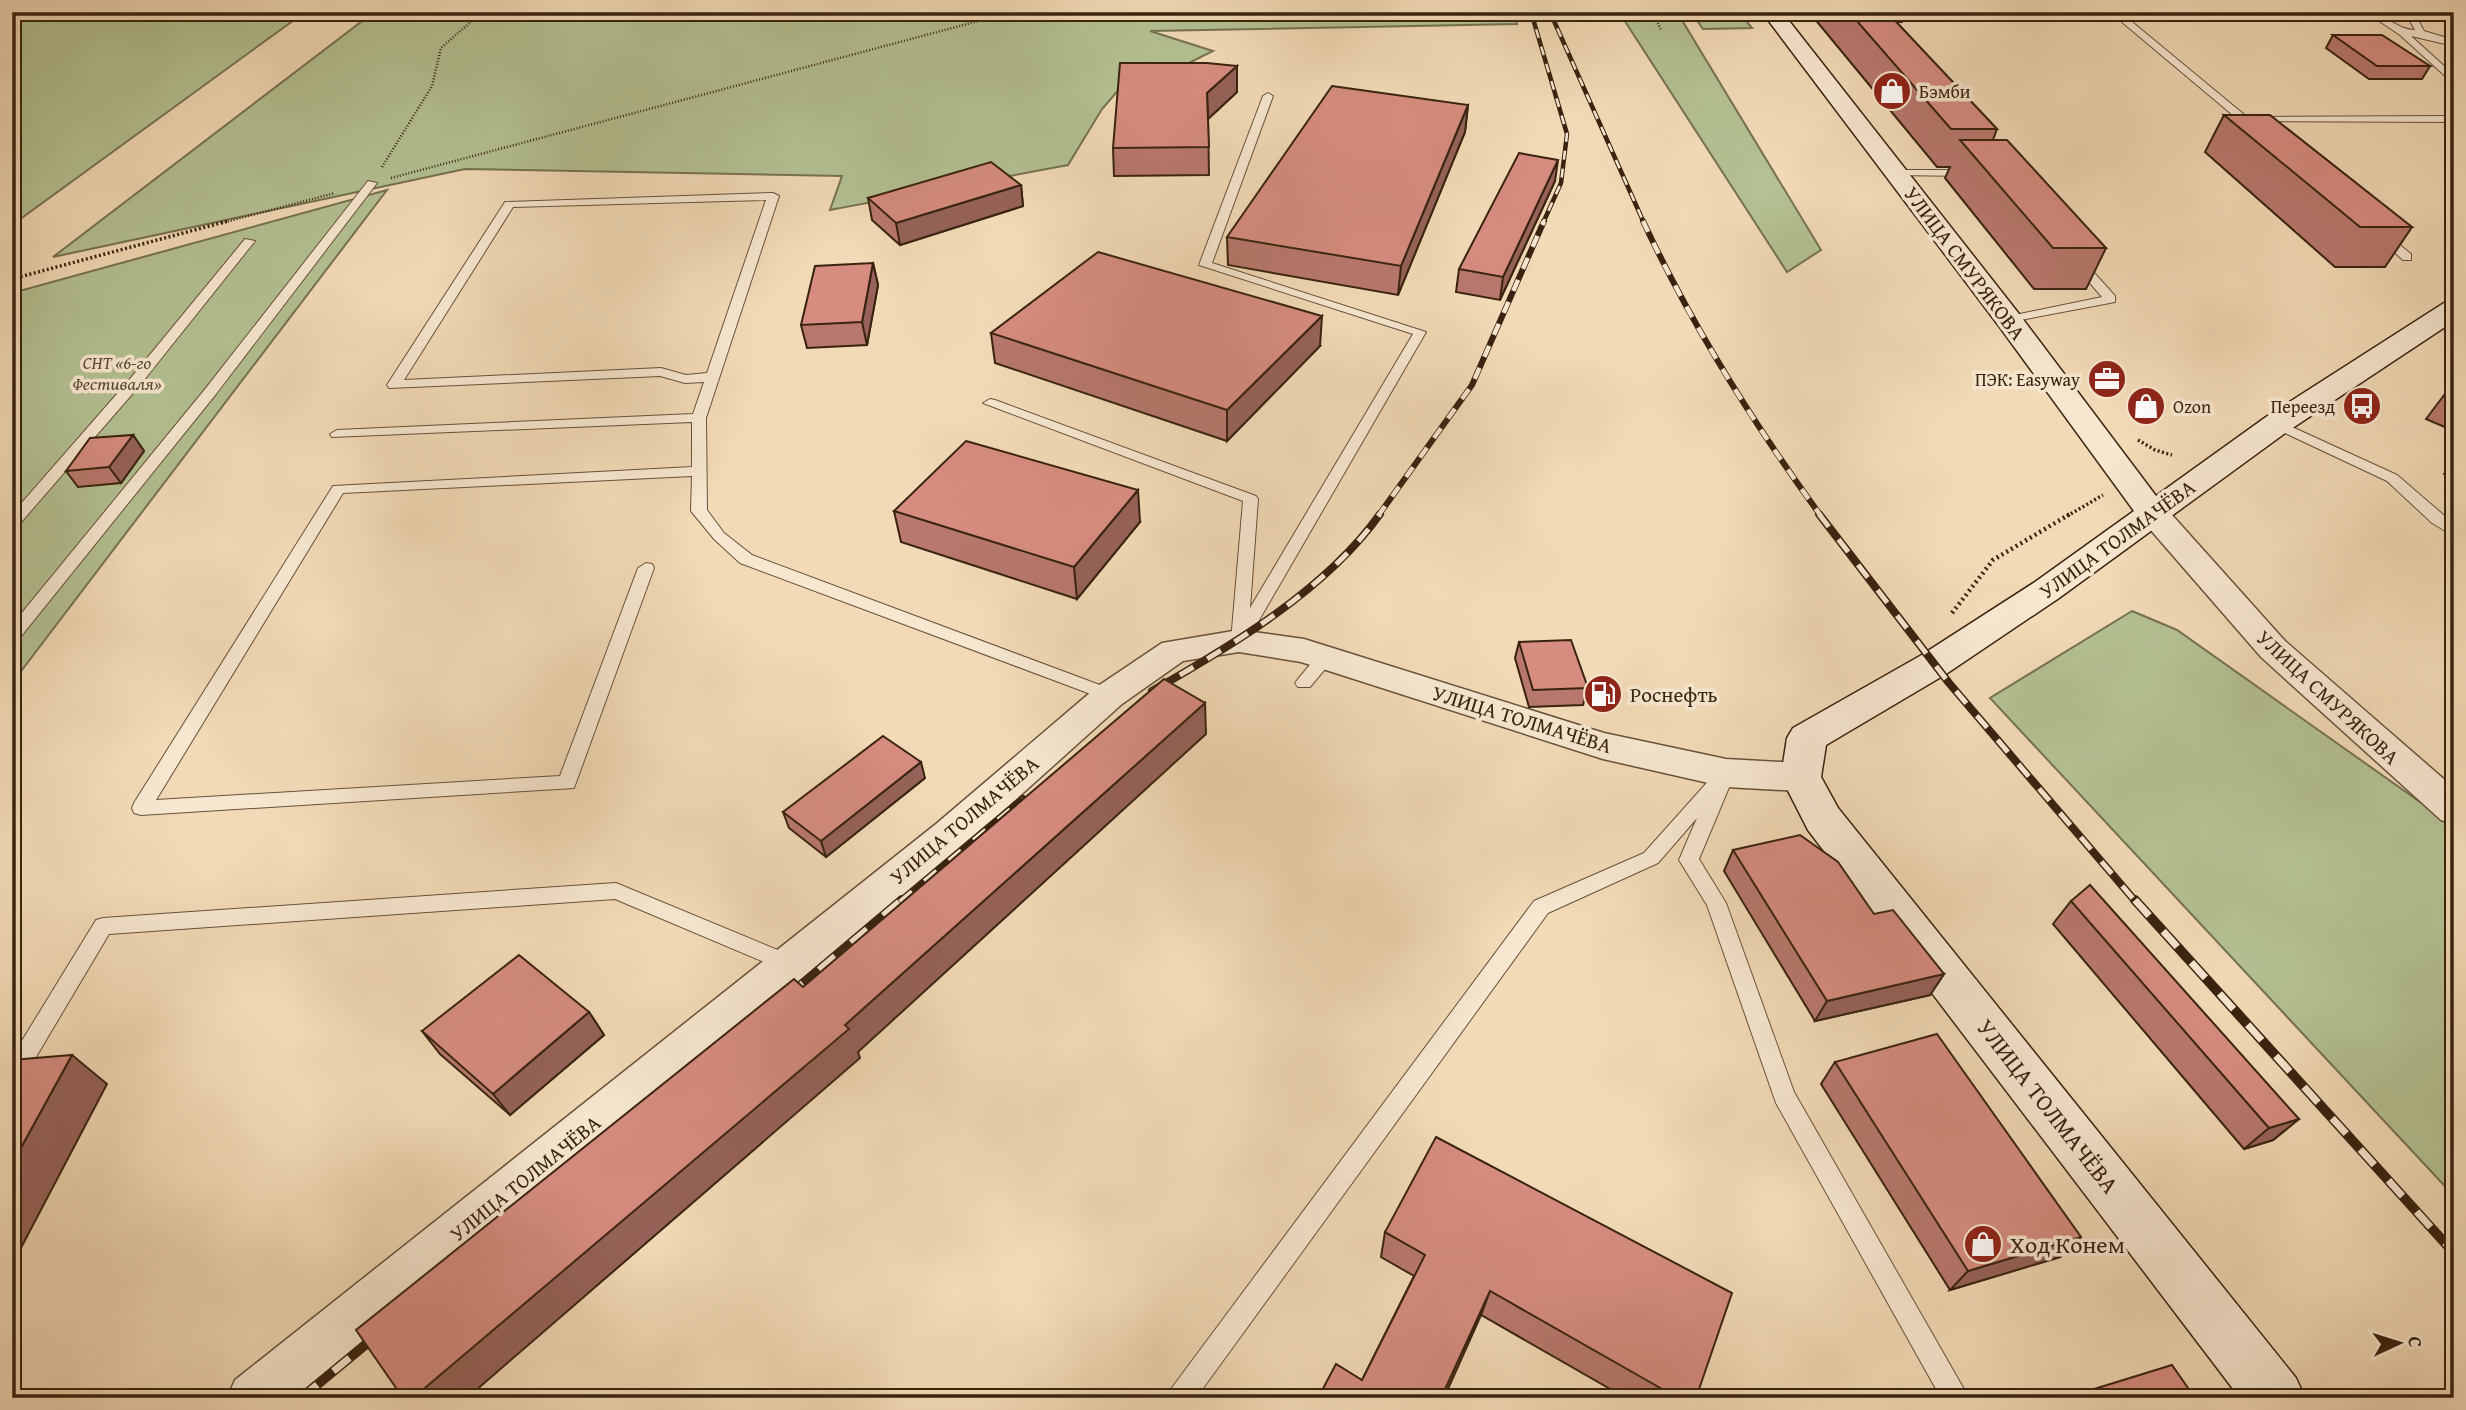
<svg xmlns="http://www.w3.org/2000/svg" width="2466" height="1410" viewBox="0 0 2466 1410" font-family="'Gentium Book Plus',serif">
<rect width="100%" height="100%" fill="#f2dab6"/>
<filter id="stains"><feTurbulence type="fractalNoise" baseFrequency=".00286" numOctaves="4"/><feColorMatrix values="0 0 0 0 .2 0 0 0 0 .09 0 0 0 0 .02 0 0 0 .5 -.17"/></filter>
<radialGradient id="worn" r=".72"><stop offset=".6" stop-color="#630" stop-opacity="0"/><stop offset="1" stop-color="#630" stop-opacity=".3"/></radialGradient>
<g fill="#b4c192" stroke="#767251" stroke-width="2">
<polygon points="12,12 305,12 12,225"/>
<polygon points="374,12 1513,12 1517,24 1150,31 1213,51 1159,78 1122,86 1102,109 1068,165 830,210 842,176 465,169 53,257"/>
<polygon points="1619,12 1677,12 1821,250 1787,272"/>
<polygon points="1691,12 1739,12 1752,28 1703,29"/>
<polygon points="387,190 12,683 12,293"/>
<polygon points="2132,611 2177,630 2454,826 2454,1196 1990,698"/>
</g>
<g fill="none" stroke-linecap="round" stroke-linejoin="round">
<defs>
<g id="lane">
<polygon points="2110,12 2120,12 2247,117 2454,116 2454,122 2252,121 2262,130 2253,132"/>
<path d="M2366 12C2385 12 2396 30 2415 30L2405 12H2414L2424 31 2454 40V46L2411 36 2454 75V84L2400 35Z"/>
<polygon points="1268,93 1273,96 1212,263 1426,332 1247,641 1239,647 1231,641 1243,501 983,403 990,399 995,400 1256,496 1258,499 1250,608 1413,334 1199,265 1263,96"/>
<polygon points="1897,170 1970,170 1975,173 1970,176 1893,175 1893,171"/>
<polygon points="368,181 377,183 216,394 18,640 12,642 12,625 206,388"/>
<path d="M773 193 779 196 706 418 707 510 724 533 752 555 1116 691 1119 695 1116 699H1104L740 563 714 539 691 511 692 476 343 493 156 800 560 776 638 568 646 563 652 564 654 568 574 788 141 815 134 813 132 808 134 803 333 486 692 467V422L332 437 330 434 337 430 693 414 704 382 685 383 660 376 389 388 387 385 505 202ZM766 200 707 373 686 375 661 368 404 380 513 207Z"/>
<polygon points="2376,232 2384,232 2411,254 2411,260 2403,260 2376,236"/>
<polygon points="245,239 255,241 140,385 17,527 12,529 12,514 130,379"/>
<polygon points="2076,256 2080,257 2115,296 2115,302 2005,323 2005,317 2102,297 2070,260"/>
<polygon points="2277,420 2397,475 2454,524 2454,536 2432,523 2387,481 2272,427 2270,424"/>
<polygon points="1325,652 1333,658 1331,662 1310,687 1298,687 1295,683 1298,679 1319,654"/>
<polygon points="1726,766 1732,768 1735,773 1699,859 1726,903 1794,1092 1969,1398 1941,1398 1776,1103 1707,905 1679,860 1697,818 1658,863 1548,913 1196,1398 1167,1398 1171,1389 1534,901 1644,853 1720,768"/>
<polygon points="616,883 797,958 800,964 797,970 790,973 615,899 109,934 20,1084 12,1087 12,1057 96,920 103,918"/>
</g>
<g id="street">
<polygon points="2153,504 2164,506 2285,641 2454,788 2454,824 2441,820 2261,657 2142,520 2138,513 2142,506"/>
<polygon points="1239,630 1304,639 1604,733 1726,759 1801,763 1814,767 1819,777 1814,787 1801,791 1726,787 1603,759 1301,662 1239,652 1183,661 1122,704 964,846 294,1398 227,1398 235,1380 936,824 1098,686 1162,643"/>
</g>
<polygon id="secondary" points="1762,12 1782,12 2019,314 2156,496 2266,417 2444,303 2454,301 2454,321 2288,431 2059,598 1946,674 1826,745 1821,777 1838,808 2296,1378 2305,1398 2240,1398 1808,830 1781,777 1787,738 1793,728 1920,656 2035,582 2134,511 1999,326"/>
</defs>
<use href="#lane" stroke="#67513a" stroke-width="2"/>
<use href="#street" stroke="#67513a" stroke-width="3"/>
<use href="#secondary" stroke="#392310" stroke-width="3"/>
<g stroke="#392310" stroke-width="2.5" stroke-dasharray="1 2" stroke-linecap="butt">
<polyline points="1583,12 1597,19"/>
<polyline points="1653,12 1661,30"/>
<polyline points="382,167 432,86 441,48 482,12"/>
<polyline points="391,178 1012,12"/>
<polyline points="222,223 335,193"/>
</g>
<g stroke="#392310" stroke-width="3.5" stroke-dasharray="2 2.5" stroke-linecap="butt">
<polyline points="12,279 228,221"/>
<polyline points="2138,440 2155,450 2172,455"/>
<polyline points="2067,516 2103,495"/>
</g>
<polyline stroke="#392310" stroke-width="4.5" stroke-dasharray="2 3.5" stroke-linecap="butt" points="1952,613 1993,560 2070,514"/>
<use href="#lane" fill="#f7e7d0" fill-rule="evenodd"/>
<use href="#street" fill="#f7e7d0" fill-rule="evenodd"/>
<use href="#secondary" fill="#f7e7d0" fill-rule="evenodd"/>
<defs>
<g id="rail-far3">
<polyline points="1531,12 1567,134 1561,183 1543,223"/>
<polyline points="1550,12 1644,223"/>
</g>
<g id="rail-far2">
<path d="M1643 221C1692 326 1753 423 1821 516"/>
<polyline points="1378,516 1472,385 1544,221"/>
</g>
<g id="rail-far1">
<polyline points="1819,514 1949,683 2136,902"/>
<path d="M1152 691C1231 646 1326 590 1380 514"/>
<polyline points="900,902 1023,799"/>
</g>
<g id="rail">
<polyline points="2135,900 2454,1253"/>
<polyline points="787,997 902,900"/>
<polyline points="301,1398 382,1331"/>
</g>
</defs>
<use href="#rail-far3" stroke="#392310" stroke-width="4.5"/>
<use href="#rail-far2" stroke="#392310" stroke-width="6"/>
<use href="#rail-far1" stroke="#392310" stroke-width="8"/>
<use href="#rail" stroke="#392310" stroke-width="10"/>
<use href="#rail-far3" stroke="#f7e7d0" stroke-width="2.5" stroke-dasharray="9" stroke-linecap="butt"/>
<use href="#rail-far2" stroke="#f7e7d0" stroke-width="4.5" stroke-dasharray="12" stroke-linecap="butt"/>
<use href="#rail-far1" stroke="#f7e7d0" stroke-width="5" stroke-dasharray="16" stroke-linecap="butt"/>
<use href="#rail" stroke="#f7e7d0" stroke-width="7" stroke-dasharray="21" stroke-linecap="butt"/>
</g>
<g fill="#b8786d" stroke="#392310" stroke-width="2">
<polygon points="1809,12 1905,12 1902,22 1896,22 1997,129 1993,140 2106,248 2086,289 2034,289 1945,178 1950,167 1937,167"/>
<polygon points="2435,12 2454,12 2454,23 2432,18"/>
<polygon points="2333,35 2430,66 2422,79 2369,79 2326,48"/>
<polygon points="1237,66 1237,92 1208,119 1209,175 1114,176 1113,148"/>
<polygon points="1468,105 1465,132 1398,295 1228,265 1227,237"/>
<polygon points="2224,115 2412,227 2385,267 2335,267 2205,152"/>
<polygon points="1555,181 1500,300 1456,292 1459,269"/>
<polygon points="1021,185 1023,206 900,245 872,220 868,198"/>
<polygon points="873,263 878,285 867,345 807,348 801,325"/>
<polygon points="991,333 1320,346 1227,441 995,363"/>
<polygon points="2454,382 2454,431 2426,419"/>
<polygon points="133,435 144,451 121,483 78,487 66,471"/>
<polygon points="2454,462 2454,483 2444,474"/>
<polygon points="894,511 1140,522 1077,599 901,542"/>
<polygon points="1519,642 1588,688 1583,705 1529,707 1515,658"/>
<polygon points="925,778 826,857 789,828 783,812"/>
<polygon points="1733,850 1874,914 1944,974 1930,995 1815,1021 1724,871"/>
<polygon points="2071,901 2299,1119 2273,1140 2244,1149 2053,924"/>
<polygon points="589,1012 604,1035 510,1115 440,1054 422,1031"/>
<polygon points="1835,1062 2060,1257 1950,1290 1821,1084"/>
<polygon points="1385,1232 1696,1398 1626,1398 1481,1315 1362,1380 1414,1276 1381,1257"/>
</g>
<g fill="#966259" stroke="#392310" stroke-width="2">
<polygon points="1237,66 1237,92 1208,119 1207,93"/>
<polygon points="1468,105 1465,132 1398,295 1401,266"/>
<polygon points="1558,160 1555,181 1500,300 1503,277"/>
<polygon points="1021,185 1023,206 900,245 896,223"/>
<polygon points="873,263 878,285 867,345 862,322"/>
<polygon points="1322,316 1320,346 1227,441 1227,410"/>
<polygon points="133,435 144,451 121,483 109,467"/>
<polygon points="1138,490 1140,522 1077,599 1074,567"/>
<polygon points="1205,703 1206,734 858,1052 860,1058 467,1398 413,1398 845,1025"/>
<polygon points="921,762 925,778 826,857 821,841"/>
<polygon points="1944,974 1930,995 1815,1021 1827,1001"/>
<polygon points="589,1012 604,1035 510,1115 493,1094"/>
<polygon points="72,1055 107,1084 12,1265 12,1164"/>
<polygon points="2299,1119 2273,1140 2244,1149 2269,1128"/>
<polygon points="2081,1237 2060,1257 1950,1290 1968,1271"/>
<polygon points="1490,1291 1481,1315 1444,1398 1441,1398"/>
</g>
<g fill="#d68c7f" stroke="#392310" stroke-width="2">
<polygon points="1849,12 1887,12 1997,129 1951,129"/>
<polygon points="2333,35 2382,35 2430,66 2377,66"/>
<polygon points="1120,63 1207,63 1237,66 1207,93 1209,147 1113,148"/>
<polygon points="1332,86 1468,105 1401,266 1227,237"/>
<polygon points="2224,115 2270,115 2412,227 2360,227"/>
<polygon points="1960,140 2007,140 2106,248 2053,248"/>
<polygon points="1519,153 1558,160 1503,277 1459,269"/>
<polygon points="991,162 1021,185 896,223 868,198"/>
<polygon points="1098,252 1322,316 1227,410 991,333"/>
<polygon points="873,263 862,322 801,325 815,266"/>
<polygon points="133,435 109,467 66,471 90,438"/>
<polygon points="966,441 1138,490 1074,567 894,511"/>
<polygon points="1571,640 1588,688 1533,690 1519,642"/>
<polygon points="1164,679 1205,703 845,1025 849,1029 413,1398 403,1398 356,1330 794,979 803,987"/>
<polygon points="883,736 921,762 821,841 783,812"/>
<polygon points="1800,835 1838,862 1874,914 1893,910 1944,974 1827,1001 1733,850"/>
<polygon points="2090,885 2299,1119 2269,1128 2071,901"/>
<polygon points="519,955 589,1012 493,1094 422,1031"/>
<polygon points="1937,1034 2081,1237 1968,1271 1835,1062"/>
<polygon points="72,1055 12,1164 12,1060"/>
<polygon points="1436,1137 1732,1293 1696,1398 1678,1398 1490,1291 1441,1398 1318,1398 1336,1364 1362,1380 1425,1255 1385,1232"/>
<polygon points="2172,1365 2195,1398 2065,1398"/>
</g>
<defs>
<symbol id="shop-disc" viewBox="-11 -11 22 22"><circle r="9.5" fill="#8f2418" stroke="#f7e7d0"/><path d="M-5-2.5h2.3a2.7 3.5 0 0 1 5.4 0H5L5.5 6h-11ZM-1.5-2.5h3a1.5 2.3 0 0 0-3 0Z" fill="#fff"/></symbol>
<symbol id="office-disc" viewBox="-11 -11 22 22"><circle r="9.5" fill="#8f2418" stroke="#f7e7d0"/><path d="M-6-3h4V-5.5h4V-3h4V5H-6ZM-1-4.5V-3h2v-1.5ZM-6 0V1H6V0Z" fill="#fff"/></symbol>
<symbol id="bus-disc" viewBox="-11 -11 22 22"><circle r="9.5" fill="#8f2418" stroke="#f7e7d0"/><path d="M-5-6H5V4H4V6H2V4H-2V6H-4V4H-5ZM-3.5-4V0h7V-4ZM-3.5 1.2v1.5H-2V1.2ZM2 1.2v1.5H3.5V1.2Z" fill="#fff"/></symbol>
<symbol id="fuel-disc" viewBox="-11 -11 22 22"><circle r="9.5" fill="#8f2418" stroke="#f7e7d0"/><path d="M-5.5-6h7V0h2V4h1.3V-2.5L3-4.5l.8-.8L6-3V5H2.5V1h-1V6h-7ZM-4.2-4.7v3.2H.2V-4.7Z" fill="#fff"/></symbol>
</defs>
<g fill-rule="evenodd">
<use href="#shop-disc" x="1870" y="69" width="44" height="44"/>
<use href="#office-disc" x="2085" y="357" width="44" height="44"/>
<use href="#shop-disc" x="2124" y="384" width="44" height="44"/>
<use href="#bus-disc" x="2340" y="384" width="44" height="44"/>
<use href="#fuel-disc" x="1581" y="672" width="44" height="44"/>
<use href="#shop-disc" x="1961" y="1222" width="44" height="44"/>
</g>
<g text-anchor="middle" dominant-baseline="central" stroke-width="7" stroke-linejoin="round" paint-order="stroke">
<g font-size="18" fill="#392310" stroke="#f7e7d0" text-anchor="start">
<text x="1919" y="91">Бэмби</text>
<text x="2080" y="379" text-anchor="end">ПЭК: Easyway</text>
<text x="2173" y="406">Ozon</text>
<text x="2335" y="406" text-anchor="end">Переезд</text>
</g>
<g font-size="18" font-style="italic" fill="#584a30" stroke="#f7e7d0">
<text x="117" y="362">СНТ «6-го<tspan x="117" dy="21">Фестиваля»</tspan></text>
</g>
<g font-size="21" fill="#392310" stroke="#f7e7d0">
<text transform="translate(1965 263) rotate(53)">УЛИЦА СМУРЯКОВА</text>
<text transform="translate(2117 539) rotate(-36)">УЛИЦА ТОЛМАЧЁВА</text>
<text transform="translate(2328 697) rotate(43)">УЛИЦА СМУРЯКОВА</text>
<text transform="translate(1522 719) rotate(17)">УЛИЦА ТОЛМАЧЁВА</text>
<text transform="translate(964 820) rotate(-40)">УЛИЦА ТОЛМАЧЁВА</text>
<text transform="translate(525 1178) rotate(-39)">УЛИЦА ТОЛМАЧЁВА</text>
</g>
<g font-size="21" fill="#392310" stroke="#f7e7d0" text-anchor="start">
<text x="1630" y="694">Роснефть</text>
</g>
<g font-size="24" fill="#392310" stroke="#f7e7d0">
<text transform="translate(2048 1106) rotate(52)">УЛИЦА ТОЛМАЧЁВА</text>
</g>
<g font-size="24" fill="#392310" stroke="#f7e7d0" text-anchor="start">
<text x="2010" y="1244">Ход Конем</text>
</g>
</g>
<rect width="2466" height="1410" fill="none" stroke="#f2dab6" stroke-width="42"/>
<rect x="14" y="14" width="2438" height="1382" fill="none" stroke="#392310" stroke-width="3.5"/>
<rect x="21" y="21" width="2424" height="1368" fill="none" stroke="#392310" stroke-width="2"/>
<g transform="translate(2399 1343) rotate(86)" stroke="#f7e7d0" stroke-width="5" paint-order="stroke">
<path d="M0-5L12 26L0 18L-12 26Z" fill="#392310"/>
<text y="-10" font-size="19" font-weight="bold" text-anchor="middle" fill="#392310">С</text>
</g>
<rect width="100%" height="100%" filter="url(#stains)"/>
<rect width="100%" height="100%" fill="url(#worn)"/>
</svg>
